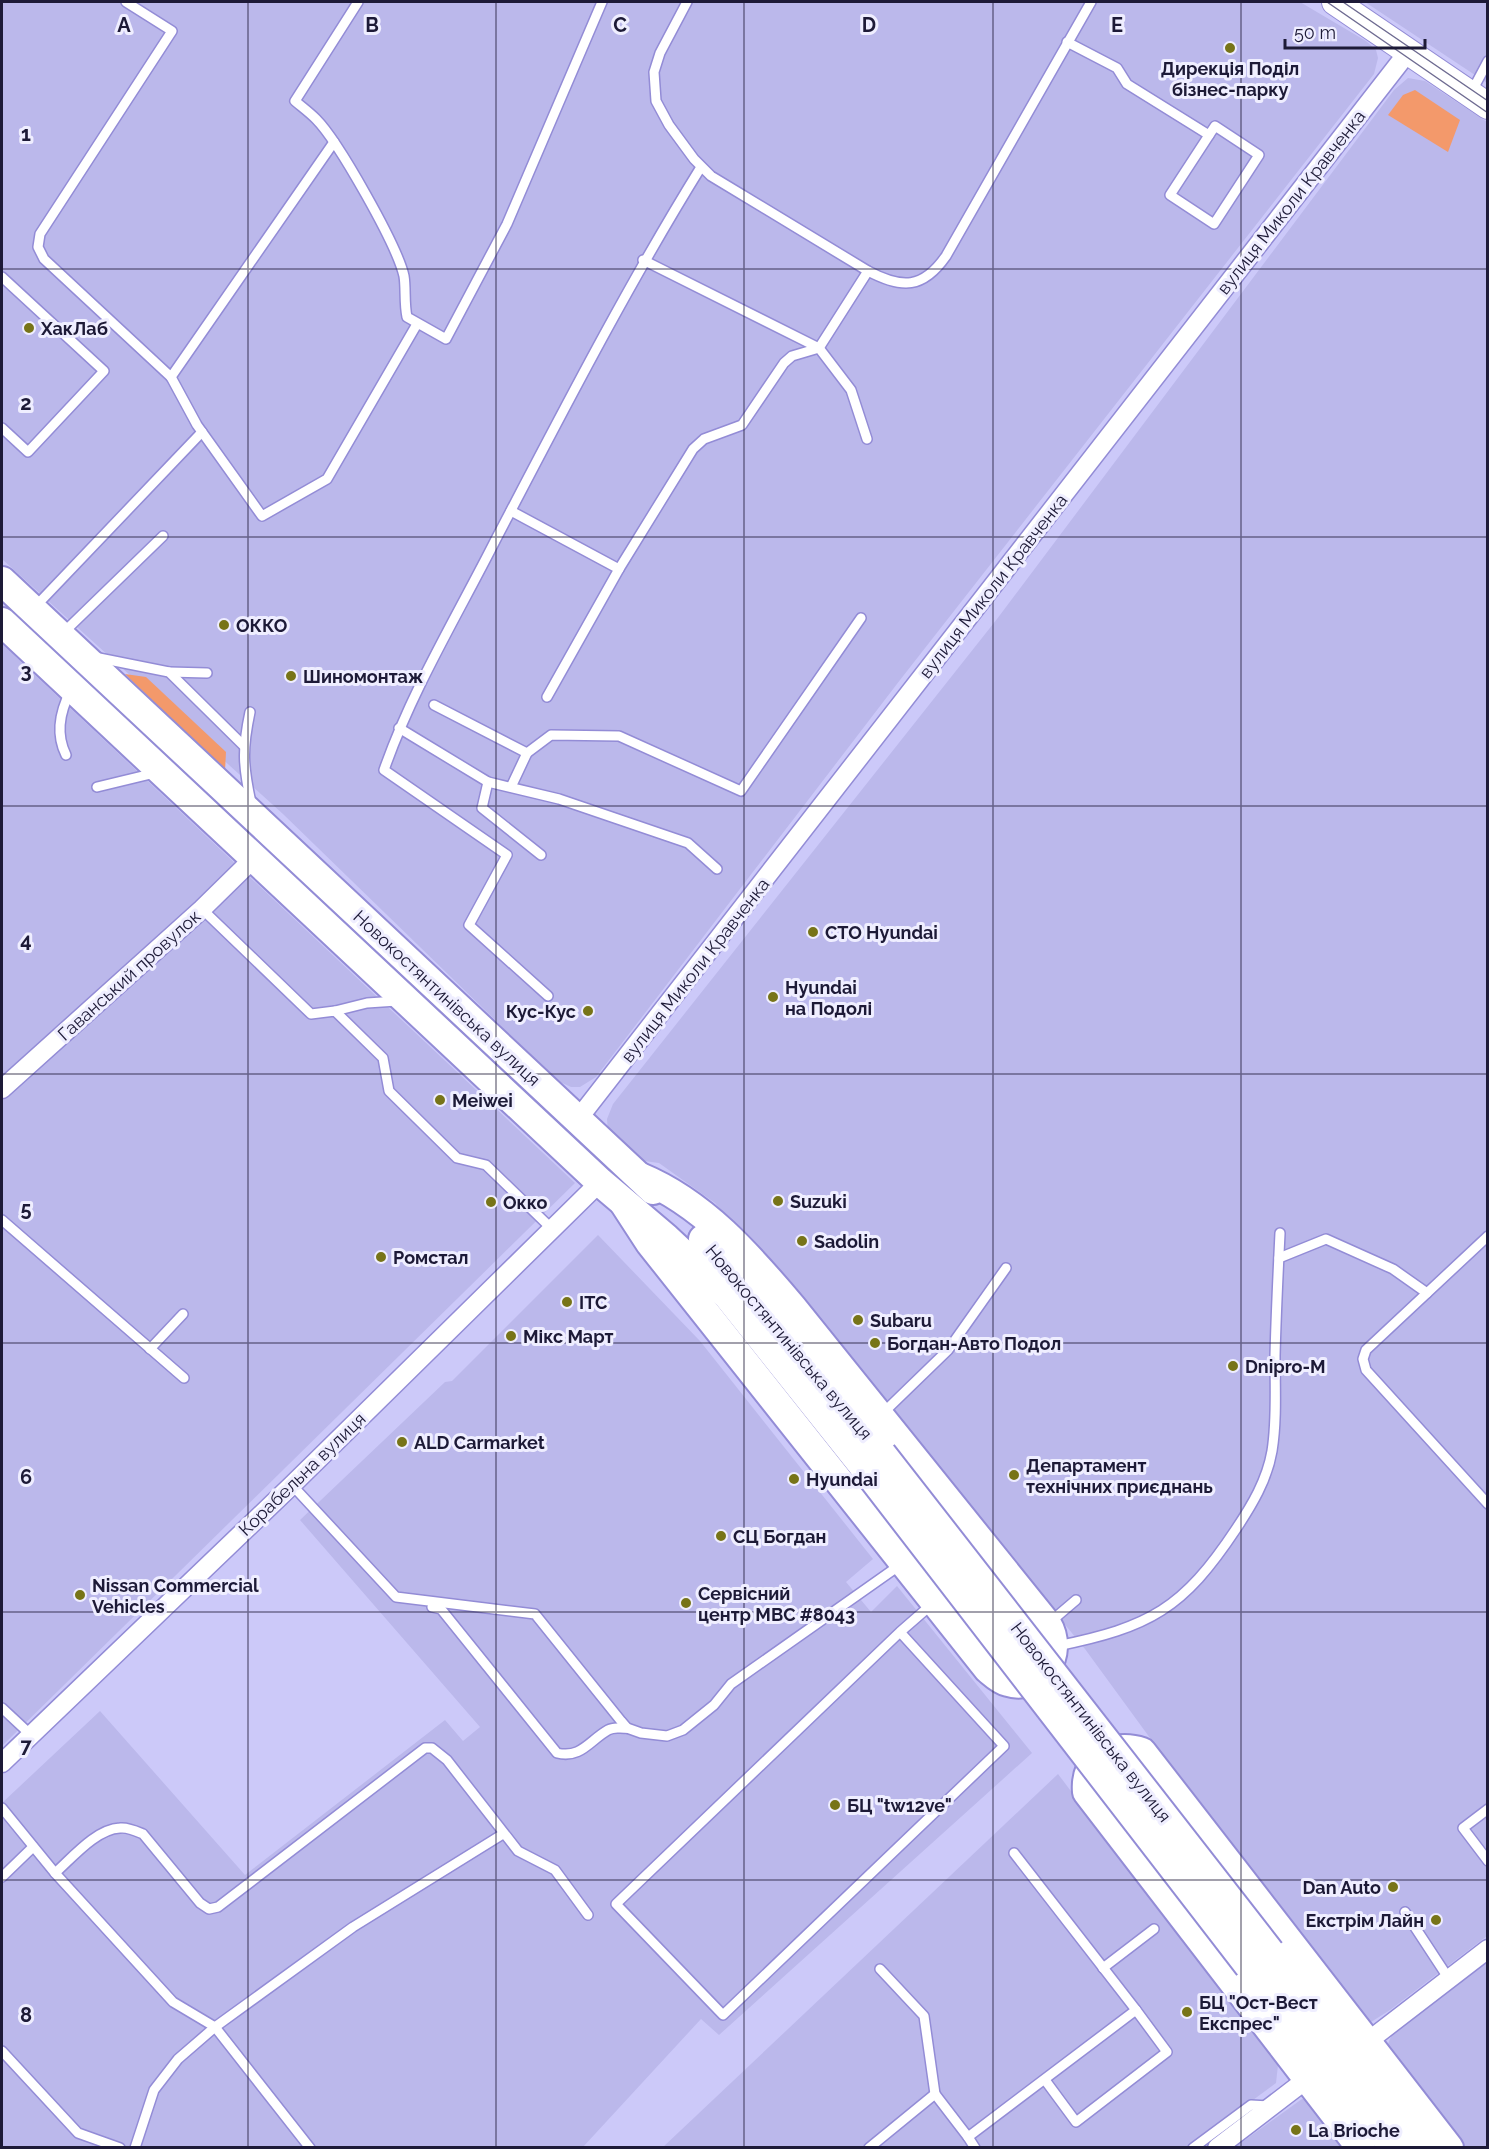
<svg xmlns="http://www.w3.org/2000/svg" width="1489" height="2149" viewBox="0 0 1489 2149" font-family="Raleway,sans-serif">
<rect width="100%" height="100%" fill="#ccc9f9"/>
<g fill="#bbb8eb">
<polygon points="2,2 1300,2 1366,41 1376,50 1378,58 1374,74 900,680 596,1077 580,1087 571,1087 558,1081 283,814 2,559"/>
<polygon points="1365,2 1487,2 1487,83"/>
<polygon points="1408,78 1425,81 1487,122 1487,1936 1390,2010 1371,2022 1363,2022 1356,2020 1085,1649 806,1308 715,1203 659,1163 644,1161 618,1144 608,1133 607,1119 613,1104 997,619 1394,90"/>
<polygon points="2,644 575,1183 2,1746"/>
<polygon points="598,1235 700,1341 873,1559 846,1582 871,1612 897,1586 1032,1753 719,2035 701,2019 583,2147 2,2148 2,1803 100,1711 245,1875 445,1720 463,1741 480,1727 300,1520 445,1382 452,1381"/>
<polygon points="1058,1774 1278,2065 1276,2083 1189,2147 662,2148"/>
<polygon points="1487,1961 1487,2147 1460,2147 1388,2053 1388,2044 1392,2034"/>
<polygon points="1302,2099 1314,2100 1351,2148 1234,2148"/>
</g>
<g fill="#f3996b">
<polygon points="1415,90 1460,120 1448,152 1388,115 1403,95"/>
<polygon points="125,674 146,677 226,752 225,771"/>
</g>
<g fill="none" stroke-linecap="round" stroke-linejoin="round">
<defs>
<g id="service">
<polyline points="126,2 172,31 40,234 38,247 44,259 171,377 334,142"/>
<path d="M358 2 295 101C302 107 309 112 316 119 338 141 397 245 404 276 406 288 404 303 407 317L446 339 507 224 602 2"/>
<path d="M687 2 660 53 654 72 656 101 669 125 694 159 711 176 868 271C902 289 923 289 946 256L1091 2"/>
<polyline points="1067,42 1117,68 1127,84 1209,135"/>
<polyline points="1472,91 1488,61"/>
<polygon points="1215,126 1259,155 1214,224 1170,195"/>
<polyline points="643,260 819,348 851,390 867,439"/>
<polyline points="2,277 104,371 28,452 2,428"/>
<polyline points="171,377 197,425 262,516 327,479 417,324"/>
<polyline points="511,511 619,569"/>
<polyline points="34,608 202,432"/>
<polyline points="62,634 163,536"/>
<polyline points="94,657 169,672 243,745"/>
<polyline points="169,672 207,673"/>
<polyline points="547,697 619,569 693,449 704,439 742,425 784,363 792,356 819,348 868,271"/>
<polyline points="434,705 527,753"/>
<path d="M250 712C242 750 243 765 251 803"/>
<polyline points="399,728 488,782 559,799 688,843 717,869"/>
<path d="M66 755C55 733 60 711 71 690"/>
<polyline points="488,782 482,808 541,855"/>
<polyline points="97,787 155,773"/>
<polyline points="511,787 527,753 551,735 619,736 741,791 861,618"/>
<polyline points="202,909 311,1014 335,1011 383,1058 389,1091 457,1158 486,1165 551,1228"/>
<path d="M548 996 469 925 507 855 384 770C412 690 457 616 495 541 561 415 626 288 701 167"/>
<polyline points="335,1011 367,1003 397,1001"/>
<polyline points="2,1220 184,1378"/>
<polyline points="1488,1236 1366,1350 1363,1359 1366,1370 1488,1504"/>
<polyline points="1279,1258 1326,1239 1393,1269 1427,1293"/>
<polyline points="150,1349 183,1314"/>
<polyline points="883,1413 948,1350 1006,1268"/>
<polyline points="292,1485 396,1597 535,1614 621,1721 627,1728 641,1733 667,1736 683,1730 714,1705 731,1684 900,1565"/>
<path d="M432 1607 441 1609 557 1753C581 1759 590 1740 608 1730 615 1726 621 1729 627 1728"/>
<polyline points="1049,1623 1076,1600"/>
<polyline points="900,1632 1004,1746 723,2015 616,1904 900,1632 931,1605"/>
<path d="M1057 1646C1150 1627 1183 1609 1236 1529 1252 1505 1267 1480 1272 1451 1277 1420 1275 1387 1275 1356 1276 1315 1278 1274 1280 1233"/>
<polyline points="2,1708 31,1735"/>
<polyline points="2,1808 55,1873 173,2002 215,2027 310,2148"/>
<polyline points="1488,1809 1463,1828 1488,1861"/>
<path d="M55 1873C72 1858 96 1829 120 1828 128 1827 136 1831 143 1834L200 1903 209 1909 218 1907 425 1748H432L447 1760 518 1851 555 1870 588 1915"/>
<polyline points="2,1877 33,1847"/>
<polyline points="1405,1912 1449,1979"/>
<polyline points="1103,1968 1154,1929"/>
<polyline points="880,1969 924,2016 935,2094"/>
<polyline points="2,2051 78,2133 120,2148"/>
<polyline points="1045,2080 1076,2122 1167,2052 1136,2010"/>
<polyline points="968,2137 975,2148"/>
<polyline points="135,2148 154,2090 178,2059 215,2027 353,1927 503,1834"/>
<polyline points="869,2148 935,2094 968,2137 1136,2010 1014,1853"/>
<polyline points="1193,2148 1251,2105 1269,2106"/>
</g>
<g id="minor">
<polyline points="2,1089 202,909 254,858"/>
<polyline points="578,1119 1408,52"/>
<polyline points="2,1763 292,1485 600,1182"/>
<polyline points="1367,2042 1488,1949"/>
<polyline points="1217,2148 1307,2079"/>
</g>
<polyline id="secondary" points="1335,2 1488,106"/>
<g id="primary">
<polyline points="2,581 653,1190"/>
<polyline points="2,622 600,1182 666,1238 727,1295 864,1467"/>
<path d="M624 1203 650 1243 988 1669C994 1674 1000 1680 1008 1682 1040 1692 1065 1654 1047 1624L792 1307C749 1256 703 1203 640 1177"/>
<polyline points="703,1239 746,1284 882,1454"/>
<polyline points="1270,1952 1421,2148"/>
<polyline points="1249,1966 1394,2148"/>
<path d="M1361 2148 1087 1792C1084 1758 1112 1742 1142 1752L1449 2148"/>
</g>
</defs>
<use href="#service" stroke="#938cd6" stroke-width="12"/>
<use href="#minor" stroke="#938cd6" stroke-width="21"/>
<use href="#secondary" stroke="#938cd6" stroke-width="28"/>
<use href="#primary" stroke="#938cd6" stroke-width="32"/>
<use href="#service" stroke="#fff" stroke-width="9"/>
<use href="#minor" stroke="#fff" stroke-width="18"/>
<use href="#secondary" stroke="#fff" stroke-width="26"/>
<use href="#primary" stroke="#fff" stroke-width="28"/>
<g stroke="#6e6b91" stroke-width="1.5">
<polyline points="1327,2 1488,113"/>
<polyline points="1343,2 1488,101"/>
</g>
<defs>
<g id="primary-bridge">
<polyline points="882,1454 1270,1952"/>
<polyline points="864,1467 1249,1966"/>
</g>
</defs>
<use href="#primary-bridge" stroke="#938cd6" stroke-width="32" stroke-linecap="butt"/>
<use href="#primary-bridge" stroke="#fff" stroke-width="28"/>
</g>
<path fill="none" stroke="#1d1a37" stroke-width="1.5" stroke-opacity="0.55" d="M248 2V2148M496 2V2148M744 2V2148M993 2V2148M1241 2V2148M2 269H1488M2 537H1488M2 806H1488M2 1074H1488M2 1343H1488M2 1612H1488M2 1880H1488"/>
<g fill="#777418" stroke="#efeeff" stroke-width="2">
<circle cx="1230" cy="48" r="6"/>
<circle cx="29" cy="328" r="6"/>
<circle cx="224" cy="625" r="6"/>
<circle cx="291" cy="676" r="6"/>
<circle cx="813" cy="932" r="6"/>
<circle cx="773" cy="997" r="6"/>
<circle cx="588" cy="1011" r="6"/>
<circle cx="440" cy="1100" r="6"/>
<circle cx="778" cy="1201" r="6"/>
<circle cx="491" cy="1202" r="6"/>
<circle cx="802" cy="1241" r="6"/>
<circle cx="381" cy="1257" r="6"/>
<circle cx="567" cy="1302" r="6"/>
<circle cx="858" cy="1320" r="6"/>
<circle cx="511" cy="1336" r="6"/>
<circle cx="875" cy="1343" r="6"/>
<circle cx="1233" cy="1366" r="6"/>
<circle cx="402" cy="1442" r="6"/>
<circle cx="1014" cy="1475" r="6"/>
<circle cx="794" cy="1479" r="6"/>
<circle cx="721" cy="1536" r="6"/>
<circle cx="80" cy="1595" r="6"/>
<circle cx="686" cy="1603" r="6"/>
<circle cx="835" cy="1805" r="6"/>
<circle cx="1393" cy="1887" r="6"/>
<circle cx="1436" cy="1920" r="6"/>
<circle cx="1187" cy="2012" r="6"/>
<circle cx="1296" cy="2130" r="6"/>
</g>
<g text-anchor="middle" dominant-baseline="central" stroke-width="6" stroke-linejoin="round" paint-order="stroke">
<g font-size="18" font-weight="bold" fill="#1d1a37" stroke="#efeeff" text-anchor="start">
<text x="1230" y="68" text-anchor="middle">Дирекція Поділ<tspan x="1230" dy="21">бізнес-парку</tspan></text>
<text x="41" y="328">ХакЛаб</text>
<text x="236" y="625">ОККО</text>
<text x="303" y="676">Шиномонтаж</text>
<text x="825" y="932">СТО Hyundai</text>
<text x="785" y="987">Hyundai<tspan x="785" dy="21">на Подолі</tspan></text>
<text x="576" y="1011" text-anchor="end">Кус-Кус</text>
<text x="452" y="1100">Meiwei</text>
<text x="790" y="1201">Suzuki</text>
<text x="503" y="1202">Окко</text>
<text x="814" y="1241">Sadolin</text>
<text x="393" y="1257">Ромстал</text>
<text x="579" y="1302">ITC</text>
<text x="870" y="1320">Subaru</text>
<text x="523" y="1336">Мікс Март</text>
<text x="887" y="1343">Богдан-Авто Подол</text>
<text x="1245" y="1366">Dnipro-M</text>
<text x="414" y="1442">ALD Carmarket</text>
<text x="1026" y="1465">Департамент<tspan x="1026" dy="21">технічних приєднань</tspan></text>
<text x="806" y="1479">Hyundai</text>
<text x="733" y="1536">СЦ Богдан</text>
<text x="92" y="1585">Nissan Commercial<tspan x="92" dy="21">Vehicles</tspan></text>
<text x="698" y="1593">Сервісний<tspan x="698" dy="21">центр МВС #8043</tspan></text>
<text x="847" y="1805">БЦ "tw12ve"</text>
<text x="1381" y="1887" text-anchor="end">Dan Auto</text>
<text x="1424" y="1920" text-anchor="end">Екстрім Лайн</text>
<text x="1199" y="2002">БЦ "Ост-Вест<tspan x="1199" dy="21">Експрес"</tspan></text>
<text x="1308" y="2130">La Brioche</text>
</g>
<g font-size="18" fill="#1d1a37" stroke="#efeeff">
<text transform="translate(1291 202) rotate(-52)">вулиця Миколи Кравченка</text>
<text transform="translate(993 586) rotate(-52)">вулиця Миколи Кравченка</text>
<text transform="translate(695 970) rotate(-52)">вулиця Миколи Кравченка</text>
<text transform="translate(129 975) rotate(-42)">Гаванський провулок</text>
<text transform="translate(447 998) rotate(43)">Новокостянтинівська вулиця</text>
<text transform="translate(789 1342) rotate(50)">Новокостянтинівська вулиця</text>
<text transform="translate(302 1474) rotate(-44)">Корабельна вулиця</text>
<text transform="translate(1091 1722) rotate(52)">Новокостянтинівська вулиця</text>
</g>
</g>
<g font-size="20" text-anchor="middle" font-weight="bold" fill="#1d1a37" stroke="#efeeff" stroke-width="6" stroke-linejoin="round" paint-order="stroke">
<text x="124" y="32">A</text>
<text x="372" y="32">B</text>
<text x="620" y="32">C</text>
<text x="869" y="32">D</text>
<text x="1117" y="32">E</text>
<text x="26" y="141">1</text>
<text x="26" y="410">2</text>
<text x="26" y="678">3</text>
<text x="26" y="947">4</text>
<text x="26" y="1216">5</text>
<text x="26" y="1484">6</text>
<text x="26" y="1753">7</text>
<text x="26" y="2022">8</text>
</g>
<rect width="1489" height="2149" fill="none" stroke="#1d1a37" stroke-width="6"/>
<path d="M1285 39v9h140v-9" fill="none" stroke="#1d1a37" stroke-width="3"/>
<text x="1294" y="39" font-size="18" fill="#1d1a37" stroke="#efeeff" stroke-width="4.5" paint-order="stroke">50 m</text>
</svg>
